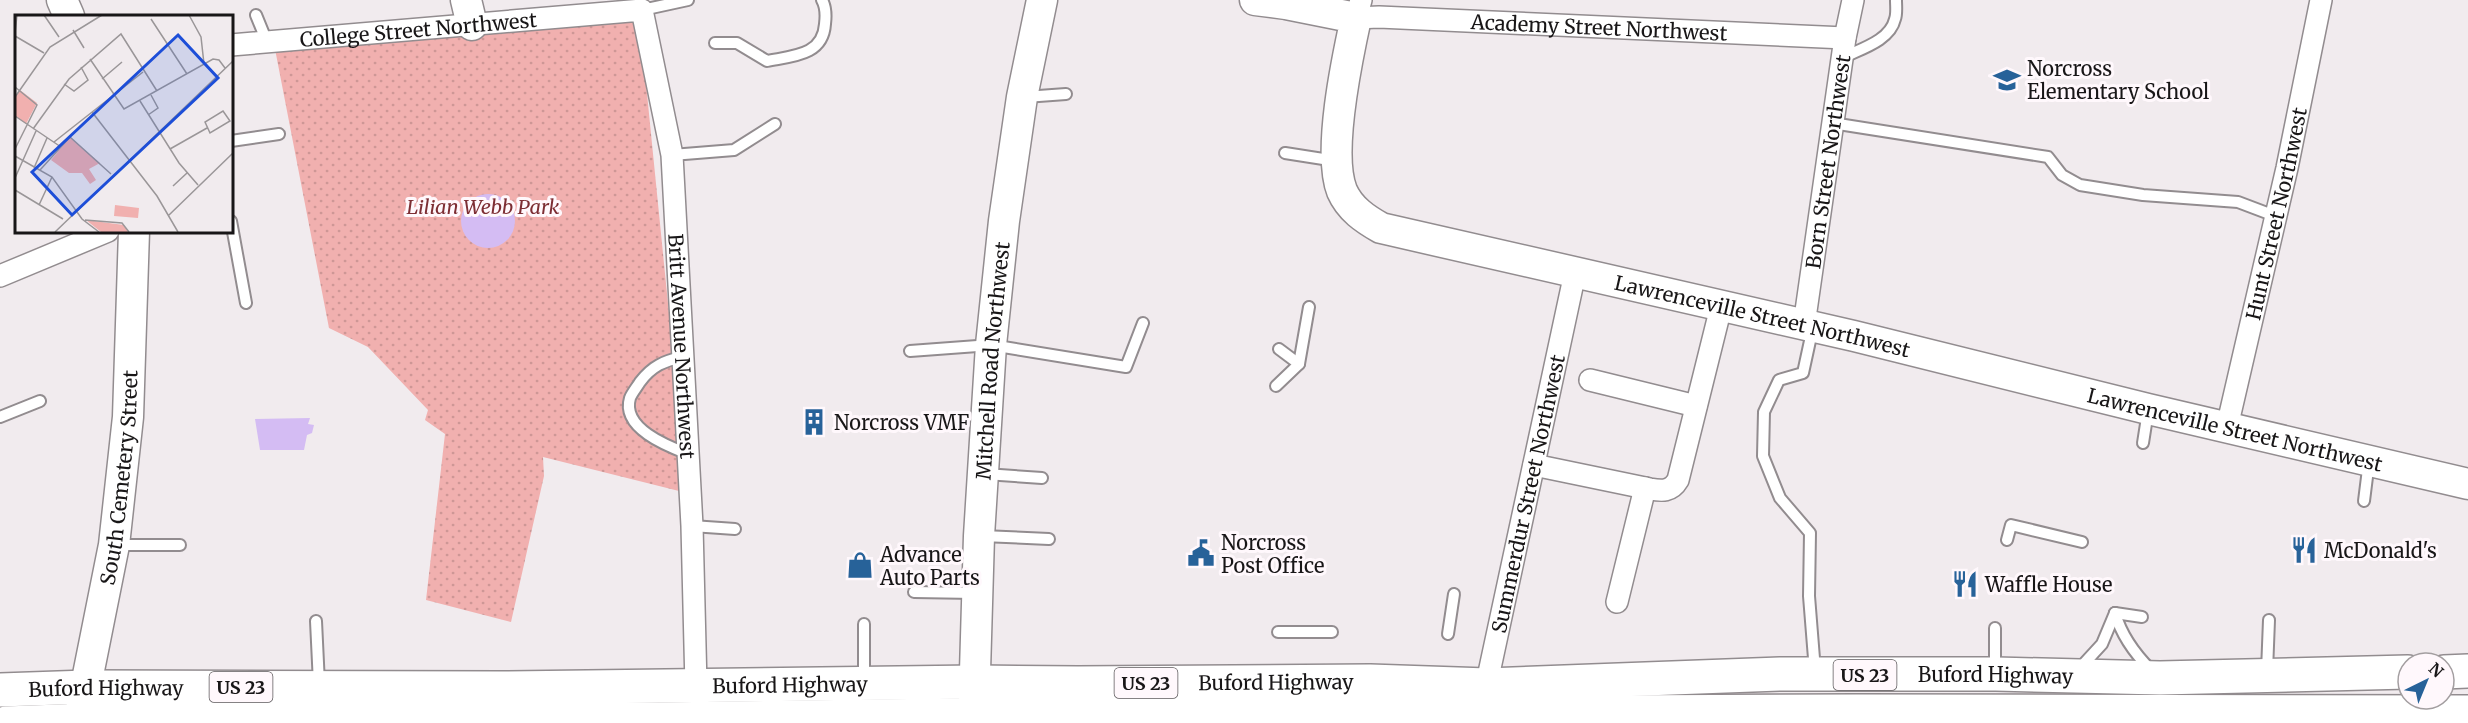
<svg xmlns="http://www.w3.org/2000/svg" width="2468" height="723" viewBox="0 0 2468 723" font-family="Merriweather,serif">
<defs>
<pattern id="green-dots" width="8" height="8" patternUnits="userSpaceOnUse" patternTransform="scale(1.5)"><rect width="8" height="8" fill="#f1b0af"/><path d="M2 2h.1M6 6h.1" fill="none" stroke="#ce9796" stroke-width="1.8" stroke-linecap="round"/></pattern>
</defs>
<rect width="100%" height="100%" fill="#f1ebee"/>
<polygon fill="url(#green-dots)" points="639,14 687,493 543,457 544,476 511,622 426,600 445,434 425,420 428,410 368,347 329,328 275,49"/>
<g fill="#d4bcf3">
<circle cx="488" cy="221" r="27"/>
<polygon points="310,418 308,424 314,425 312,433 307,435 304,450 260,450 255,419"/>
</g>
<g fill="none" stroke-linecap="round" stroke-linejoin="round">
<defs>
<g id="lane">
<polyline points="642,10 688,0"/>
<polyline points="256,15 267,42"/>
<path d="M715 43H737L767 61C792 56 823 56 825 24 826 16 826 7 822 0"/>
<path d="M1842 58C1860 49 1890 41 1895 19 1897 14 1896 6 1896 0"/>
<polyline points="1025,97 1066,94"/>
<polyline points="1832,123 2048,157 2062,175 2080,185 2143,195 2238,202 2275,216"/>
<polyline points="231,141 279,134"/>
<polyline points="1285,153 1336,161"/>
<polyline points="672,155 734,150 775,124"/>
<polyline points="231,221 246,303"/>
<polyline points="1813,327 1803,373 1779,380 1764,412 1763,456 1780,498 1810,533 1809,596 1815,671"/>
<polyline points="1279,349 1299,364"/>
<polyline points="910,351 991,345 1126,367 1143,323"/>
<path d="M682 357C664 361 652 366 640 382 637 387 632 393 630 398 621 428 667 446 688 454"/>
<polyline points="1276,386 1299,364 1309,307"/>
<polyline points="0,417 40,401"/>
<polyline points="2143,443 2148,411"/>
<polyline points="985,474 1042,478"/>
<polyline points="2364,501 2369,461"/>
<polyline points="692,526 735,529"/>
<polyline points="982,536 1049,539"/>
<polyline points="2007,540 2011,525 2082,542"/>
<polyline points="117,545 180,545"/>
<polyline points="914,592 975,593"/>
<path d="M2115 613C2121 634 2136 655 2151 670"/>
<polyline points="2115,613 2142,617"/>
<polyline points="316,621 319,684"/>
<polyline points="864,624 864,680"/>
<polyline points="1995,628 1995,671"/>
<polyline points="1278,632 1332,632"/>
<polyline points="1448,634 1454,594"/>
<polyline points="2079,669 2102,644 2115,613"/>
<polyline points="2267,671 2269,620"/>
</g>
<g id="street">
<path id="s1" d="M1361 0 1356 18 1379 17 1845 38"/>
<path id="s2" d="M231 45 642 10 672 155 692 526 696 686"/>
<polyline points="0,276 108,231"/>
<path id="s3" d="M1804 325 1845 38 1853 0"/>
<polyline points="1590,380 1696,406"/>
<path id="s4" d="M2227 427 2287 168 2321 0"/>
<path d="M1534 465 1650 489C1662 491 1671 492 1678 480L1721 307"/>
<polyline points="1617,602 1645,488"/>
<path id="s5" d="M1484 696 1575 273"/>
</g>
<g id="secondary">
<polyline points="62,0 69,16"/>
<polyline points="466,0 472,25"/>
<path id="s6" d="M1255 0 1286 4 1356 18C1347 59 1327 153 1342 191 1350 209 1365 219 1381 228L1854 336 2148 409 2468 484"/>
<path id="s7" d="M974 705 979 536 991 345 1004 221 1022 97 1042 0"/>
<path id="s8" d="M81 710 114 545 128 417 134 231"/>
</g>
<g id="primary">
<polyline points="2444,672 2468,671"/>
<path id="s9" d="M0 690 87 687 502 688 976 682 1078 683 1370 681 1487 685 1780 674H1996L2160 678 2408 672"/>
<polyline points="6,723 113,719 658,719 1018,714 1856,711 2468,712"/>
</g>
</defs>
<use href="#lane" stroke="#928c8f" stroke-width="14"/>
<use href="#street" stroke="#928c8f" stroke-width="24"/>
<use href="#secondary" stroke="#928c8f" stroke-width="33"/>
<use href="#primary" stroke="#928c8f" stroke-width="36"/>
<use href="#lane" stroke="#fff" stroke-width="10"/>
<use href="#street" stroke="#fff" stroke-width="21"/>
<use href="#secondary" stroke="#fff" stroke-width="30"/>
<use href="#primary" stroke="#fff" stroke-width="33"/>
</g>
<defs>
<symbol id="school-bare" viewBox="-9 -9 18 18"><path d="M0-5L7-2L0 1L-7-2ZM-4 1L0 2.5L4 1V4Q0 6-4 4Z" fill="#276299" stroke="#fff8fc" stroke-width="2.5" paint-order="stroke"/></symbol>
<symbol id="building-bare" viewBox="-9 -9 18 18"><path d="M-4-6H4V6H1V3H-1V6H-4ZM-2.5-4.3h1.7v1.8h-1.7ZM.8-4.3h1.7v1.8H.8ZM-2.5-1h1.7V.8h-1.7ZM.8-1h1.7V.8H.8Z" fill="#276299" stroke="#fff8fc" stroke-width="2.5" paint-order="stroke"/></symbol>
<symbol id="restaurant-bare" viewBox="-9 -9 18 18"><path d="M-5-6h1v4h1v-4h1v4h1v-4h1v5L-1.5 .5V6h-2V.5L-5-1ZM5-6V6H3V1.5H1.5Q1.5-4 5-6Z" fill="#276299" stroke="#fff8fc" stroke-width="2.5" paint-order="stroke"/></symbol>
<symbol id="civic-bare" viewBox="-9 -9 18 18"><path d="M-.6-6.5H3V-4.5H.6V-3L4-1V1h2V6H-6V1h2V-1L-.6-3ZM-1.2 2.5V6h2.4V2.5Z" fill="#276299" stroke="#fff8fc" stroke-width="2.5" paint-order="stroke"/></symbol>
<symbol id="shop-bare" viewBox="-9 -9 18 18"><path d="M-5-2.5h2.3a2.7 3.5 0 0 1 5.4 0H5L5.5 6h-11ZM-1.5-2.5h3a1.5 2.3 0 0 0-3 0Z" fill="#276299" stroke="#fff8fc" stroke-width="2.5" paint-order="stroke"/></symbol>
</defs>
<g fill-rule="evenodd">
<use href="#school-bare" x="1988" y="61" width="38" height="38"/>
<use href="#building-bare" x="795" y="403" width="38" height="38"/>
<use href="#restaurant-bare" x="2285" y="531" width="38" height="38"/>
<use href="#civic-bare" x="1182" y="534" width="38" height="38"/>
<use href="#shop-bare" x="841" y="546" width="38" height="38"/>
<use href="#restaurant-bare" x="1946" y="565" width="38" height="38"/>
</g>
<g text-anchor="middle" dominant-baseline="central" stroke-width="6" stroke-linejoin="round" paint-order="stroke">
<g fill="#fff8fc" stroke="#5d5a5c" stroke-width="1.5">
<rect x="1833.5" y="660" width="63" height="30" rx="4.5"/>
<rect x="1114.5" y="668" width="63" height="30" rx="4.5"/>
<rect x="209.5" y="672" width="63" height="30" rx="4.5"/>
</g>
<g font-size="18" font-weight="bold" fill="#181617">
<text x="1865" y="675">US 23</text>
<text x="1146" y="683">US 23</text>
<text x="241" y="687">US 23</text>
</g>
<g font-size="20" fill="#181617" stroke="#fff8fc">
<text stroke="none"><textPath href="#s1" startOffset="262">Academy Street Northwest</textPath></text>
<text stroke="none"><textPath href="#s2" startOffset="188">College Street Northwest</textPath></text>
<text stroke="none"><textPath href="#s3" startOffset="165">Born Street Northwest</textPath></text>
<text stroke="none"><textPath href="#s4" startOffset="219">Hunt Street Northwest</textPath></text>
<text stroke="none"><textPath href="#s6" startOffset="724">Lawrenceville Street Northwest</textPath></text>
<text stroke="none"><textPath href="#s2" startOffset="752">Britt Avenue Northwest</textPath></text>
<text stroke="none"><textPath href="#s7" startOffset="345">Mitchell Road Northwest</textPath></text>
<text stroke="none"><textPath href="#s6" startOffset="1210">Lawrenceville Street Northwest</textPath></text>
<text stroke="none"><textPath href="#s8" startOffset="236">South Cemetery Street</textPath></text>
<text stroke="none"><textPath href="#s5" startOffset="207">Summerdur Street Northwest</textPath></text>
<text stroke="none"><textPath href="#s9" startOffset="1996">Buford Highway</textPath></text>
<text stroke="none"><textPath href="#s9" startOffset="1276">Buford Highway</textPath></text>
<text stroke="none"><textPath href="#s9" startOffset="790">Buford Highway</textPath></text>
<text stroke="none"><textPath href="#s9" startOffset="106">Buford Highway</textPath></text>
</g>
<g font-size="20" fill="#181617" stroke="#fff8fc" text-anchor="start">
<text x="2027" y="68">Norcross<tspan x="2027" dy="23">Elementary School</tspan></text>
<text x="834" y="422">Norcross VMF</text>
<text x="1221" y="542">Norcross<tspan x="1221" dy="23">Post Office</tspan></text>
<text x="2324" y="550">McDonald's</text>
<text x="880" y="554">Advance<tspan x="880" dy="23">Auto Parts</tspan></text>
<text x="1985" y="584">Waffle House</text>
</g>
<g font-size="20" font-style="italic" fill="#7d2e34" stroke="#fff8fc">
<text x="483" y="206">Lilian Webb Park</text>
</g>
</g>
<g transform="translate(15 15)">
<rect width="218" height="218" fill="#f1ebee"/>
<path d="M5 75 22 88 11 109 0 101V82ZM55 122 85 148 74 154 81 165 75 169 67 158H54L36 145Z" fill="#f1b0af"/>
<path d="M71 205 109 210 113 217H86Z" fill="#f1b0af"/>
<path d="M100 190 124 193 123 203 99 201Z" fill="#f1b0af"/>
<path fill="none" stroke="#9a9698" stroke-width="1.5" d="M29 0 44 22M174 0 186 22 189 49M136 4 172 59M58 15 69 33M0 18 2 0M0 21 29 38M75 44 109 94 198 44 204 45 210 53M87 64 107 47M49 69 59 76 73 65 66 52M0 72 22 90 0 134M0 82 35 32 87 0M125 86 164 148 183 170M208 96 215 106 195 118 190 107ZM77 97 142 181 163 217M133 100 143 93 136 80M0 101 46 132M18 114 54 64 106 19 142 76M39 127 128 57M155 134 192 113M0 141 37 162 67 204 84 217M19 153 32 123M25 155 55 122 96 159M0 163 21 116M158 171 172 158M0 175 48 204M24 190 37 162M154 200 218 138M70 205 107 208 114 217M40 217 218 46"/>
<path fill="#1d4ed8" fill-opacity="0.15" stroke="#1d4ed8" stroke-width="3" d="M163 20 203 63 57 200 17 157Z"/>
<rect width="218" height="218" fill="none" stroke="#181617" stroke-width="3"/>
</g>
<g transform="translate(2426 681) rotate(43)"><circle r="28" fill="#fff8fc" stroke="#a39ea0" stroke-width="1.5"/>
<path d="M0-4.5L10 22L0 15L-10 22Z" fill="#276299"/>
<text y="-9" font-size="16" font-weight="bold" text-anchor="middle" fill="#181617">N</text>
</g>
</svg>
